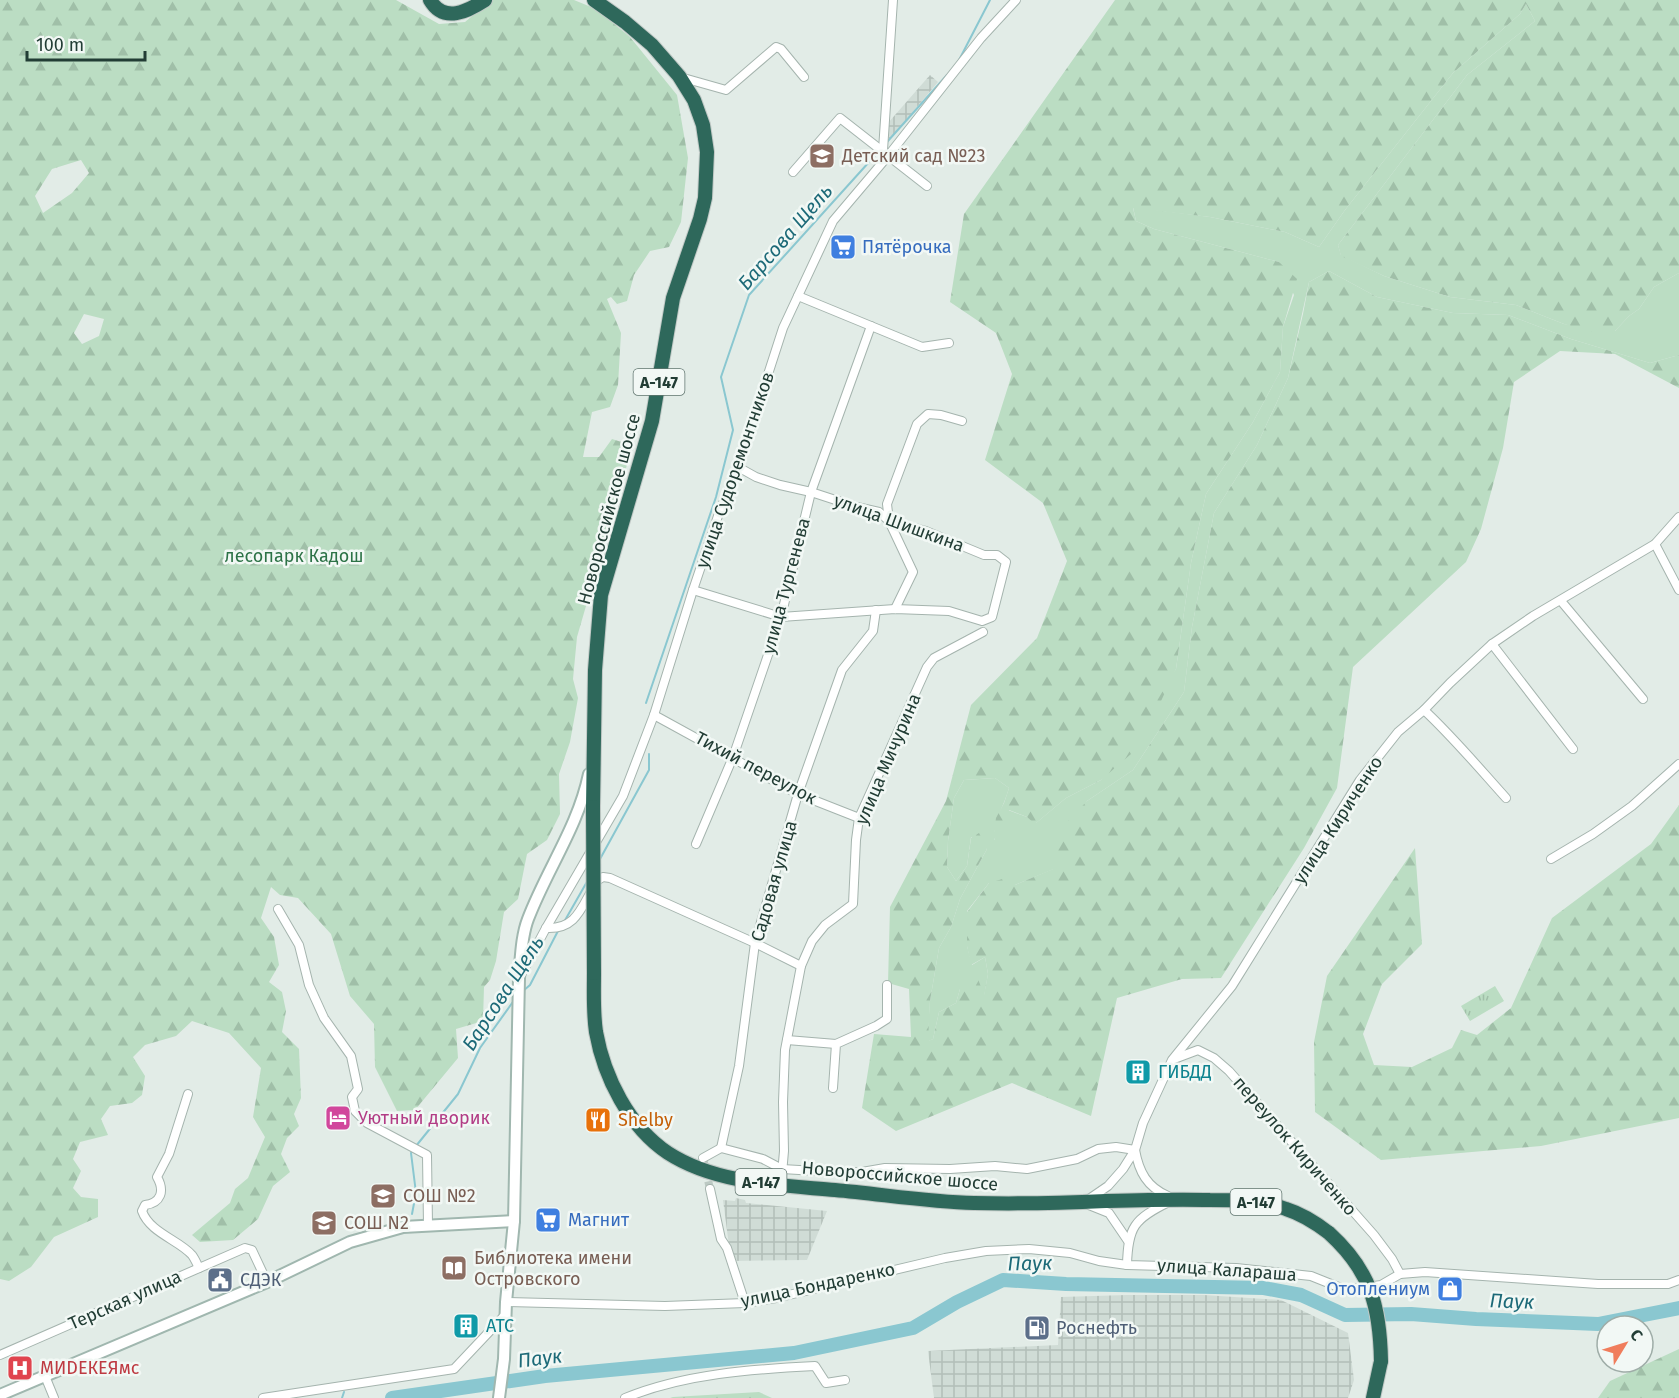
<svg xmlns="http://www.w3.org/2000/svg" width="1679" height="1398" viewBox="0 0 1679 1398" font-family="'Fira Sans',sans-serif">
<defs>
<pattern id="industrial-grid" width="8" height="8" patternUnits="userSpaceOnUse" patternTransform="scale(1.5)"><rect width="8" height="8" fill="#d0dcd6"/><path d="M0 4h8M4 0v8" fill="none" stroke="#b2beb8"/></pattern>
<pattern id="forest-firs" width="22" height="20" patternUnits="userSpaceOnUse" patternTransform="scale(1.5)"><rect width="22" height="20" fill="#bbddc3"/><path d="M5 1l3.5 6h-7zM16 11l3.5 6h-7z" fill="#a0bfa8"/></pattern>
<pattern id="park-tufts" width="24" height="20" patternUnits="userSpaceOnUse" patternTransform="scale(1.5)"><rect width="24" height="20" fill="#bbddc3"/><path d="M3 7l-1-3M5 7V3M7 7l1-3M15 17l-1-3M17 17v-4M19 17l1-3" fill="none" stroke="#a0bfa8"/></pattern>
</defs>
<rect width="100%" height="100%" fill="#e2ece7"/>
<g fill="url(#industrial-grid)">
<polygon points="930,75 938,82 890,139 885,134 888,123"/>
<polygon points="736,1198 745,1200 746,1203 827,1211 807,1260 731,1261 723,1200 735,1201"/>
<polygon points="1127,1295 1204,1295 1281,1300 1348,1333 1354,1380 1348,1398 934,1398 928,1351 1058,1345 1061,1297"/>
</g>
<path fill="#bbddc3" d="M1526 4 1535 21 1467 75 1338 245 1341 255 1384 276 1450 297 1516 305 1564 324 1615 331 1629 316 1639 309 1654 287 1679 273V355L1650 363 1571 339 1508 315 1453 313 1377 297 1329 271 1309 282 1288 378 1257 445 1214 513 1192 627 1184 692 1133 770 1087 801 1054 869 1015 885 989 883 967 911V946L972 965 985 957 988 974 984 997 960 989 956 1003 939 1012 933 1039 927 1042 930 1001 939 948 951 927 960 899 987 849 971 837 967 866 956 881 947 867 948 841 954 798 964 780 995 778 1009 788C1004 806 994 820 994 840L1008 810 1027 817 1036 823 1066 798 1101 780 1176 669 1191 563 1206 494 1253 422 1280 372 1283 327 1294 295 1279 262 1154 229 1136 221 1133 207 1210 217 1285 232 1319 247 1345 210 1453 73 1520 14Z"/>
<g fill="url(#forest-firs)" fill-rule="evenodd">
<path d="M0 0H396L439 24 465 22 491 0H574L596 9 630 37 677 95 688 158 681 222 669 247 650 251 634 275 627 301 617 304 611 297 607 299 621 333 618 385 610 407 592 412 583 457H599L612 439 631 445V451L577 637 573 679 578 698 570 742 559 774 560 814 547 840 527 854 518 899 504 912 496 961 490 980 484 987 483 1021 456 1029 458 1058 415 1110 397 1111 375 1067 374 1024 350 996 331 934 298 898 280 895 271 887 261 918 274 937 279 965 269 982 282 992 286 1011 282 1032 299 1049 301 1098 294 1114 299 1126 287 1138 281 1154 290 1172 273 1186 258 1219 233 1240 200 1242 192 1235 230 1203 235 1189 248 1178 265 1137 253 1117 261 1068 229 1033 192 1021 176 1036 145 1045 133 1057 145 1076 142 1095 132 1103 110 1106 101 1119 108 1135 80 1142 73 1159 81 1171 73 1188 81 1197 98 1199V1217L54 1237 31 1267 9 1281 0 1279ZM81 160 89 173 72 193 43 213 35 196 52 169ZM84 314 104 319 99 336 82 344 74 333Z"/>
<polygon points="1115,0 1679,0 1679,273 1654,287 1639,309 1629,316 1615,331 1605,335 1564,324 1516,305 1450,297 1384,276 1341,256 1338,245 1467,75 1535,21 1526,4 1520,14 1453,73 1345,210 1319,247 1285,232 1210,217 1133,208 1136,221 1154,229 1279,262 1297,279 1283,327 1280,372 1253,422 1206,494 1191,563 1176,669 1154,716 1131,754 1101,780 1066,798 1035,824 1027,817 1009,810 1005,830 993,840 996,818 1004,803 1009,788 995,778 964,780 954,798 948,841 947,867 956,881 967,866 971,838 979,833 987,849 960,899 951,927 939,948 930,1001 928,1041 933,1039 939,1012 956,1003 960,989 968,975 978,979 984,995 988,974 985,957 971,965 967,946 967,912 989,883 1009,877 1015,885 1053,869 1053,837 1087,801 1133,770 1184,692 1192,627 1214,513 1257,445 1288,378 1303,314 1309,282 1329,271 1377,297 1453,313 1508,315 1571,339 1650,363 1679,355 1679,388 1615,354 1560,351 1514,382 1503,448 1481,529 1466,562 1353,667 1337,788 1304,848 1221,978 1182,979 1117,998 1091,1116 1012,1083 896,1131 862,1108 874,1034 911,1037 909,989 888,983 890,907 946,801 971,705 1037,638 1067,561 1043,503 985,460 1012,374 996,333 950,302 964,214"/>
<polygon points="1679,805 1679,1118 1541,1146 1381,1160 1315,1112 1314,1042 1327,976 1415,848 1422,944 1382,984 1363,1034 1374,1065 1412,1067 1452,1048 1461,1030 1477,1035 1511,1008 1552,918 1651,844"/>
<polygon points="1679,1349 1679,1398 1598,1398 1610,1381"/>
<polygon points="759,1392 772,1398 670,1398 673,1397"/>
</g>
<polygon fill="url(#park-tufts)" points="1495,986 1504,1001 1470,1021 1461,1006"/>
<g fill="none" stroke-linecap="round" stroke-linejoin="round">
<g stroke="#8ac7d0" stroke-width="2">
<polyline points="957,64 990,0"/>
<polyline points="887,142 947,75"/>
<polyline points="646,703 716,497 733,430 721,377 749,295 879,151"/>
<polyline points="600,859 649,770 649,754"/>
<polyline points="564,922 588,880"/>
<polyline points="523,991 530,985 559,929"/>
<polyline points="416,1146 458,1094 480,1048 515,999"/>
<polyline points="412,1214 416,1193 411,1153 413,1150"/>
<polyline points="342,1398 344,1392"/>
</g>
<polyline stroke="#8ac7d0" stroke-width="14" points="392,1398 545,1376 794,1353 913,1328 957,1302 1003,1280 1066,1284 1264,1288 1301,1295 1345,1315 1411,1314 1476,1319 1598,1324 1679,1308"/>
<polyline stroke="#bcc9c3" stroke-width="8" stroke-dasharray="8 4" stroke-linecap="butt" points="703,1158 710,1189"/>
<defs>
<g id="street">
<polyline points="680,77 726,90 776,47 781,49 804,77"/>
<polyline points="883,150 893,0"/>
<polyline points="793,172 840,118 927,186"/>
<polyline points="798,296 922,347 949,343"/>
<polyline points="1655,544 1679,590"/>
<polyline points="693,590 781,617 895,609 949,611 982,621 992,617 1006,562 997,555 984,555 926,531 889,521 879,512 857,507 811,492 780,485 756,477 738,467"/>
<polyline points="1561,601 1643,699"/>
<polyline points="895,609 913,572 889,521 887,504 917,424 928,414 941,415 962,421"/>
<polyline points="1492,644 1573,749"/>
<path d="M1424 710C1453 737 1479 768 1506 798"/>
<polyline points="654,715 798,794 859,818"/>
<polyline points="696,844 733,757 781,617 811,492 871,326"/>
<polyline points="1551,859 1593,834 1632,806 1679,764"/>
<polyline points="278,909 299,945 309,985 324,1018 351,1056 358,1089 352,1097 355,1111 367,1123 427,1155 428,1225"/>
<path d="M546 928C579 930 582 903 598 880L603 877 610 878 755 943 801 966"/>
<polyline points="521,975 546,928 623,796 654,715 693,590 719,513 738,467 783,328 833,221 888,156 981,38 1016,0"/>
<polyline points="787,1040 836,1044"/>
<polyline points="1174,1059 1198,1050 1214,1058 1229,1071 1374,1235 1392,1259 1400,1274"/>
<polyline points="833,1088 836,1044 876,1026 887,1019 887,985"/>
<path d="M188 1094 169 1154 157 1177C165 1191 161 1203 145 1205L142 1211C150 1233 179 1240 192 1255 195 1259 197 1264 199 1268"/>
<polyline points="721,1148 739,1066 755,943 798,794 842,670 873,631 876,610"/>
<polyline points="721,1148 763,1159 782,1169 833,1172 862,1172 885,1168 950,1169 995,1166 1027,1169 1077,1159 1098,1149 1116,1147 1135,1150"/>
<path d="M1135 1150C1139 1172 1147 1187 1168 1196"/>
<polyline points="703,1158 721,1148"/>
<polyline points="781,1185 784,1151 783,1102 785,1050 801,966 812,941 825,925 853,904 856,840 859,818 927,667 934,658 983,632"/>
<polyline points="710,1189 721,1239 727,1248 745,1303"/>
<polyline points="1089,1199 1108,1186 1123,1169 1135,1150 1143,1123 1172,1060 1232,986 1360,780 1398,732 1424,710 1450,683 1492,644 1533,616 1655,544 1679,517"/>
<polyline points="1089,1205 1109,1213 1128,1241"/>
<path d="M1127 1265C1128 1227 1134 1219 1169 1202"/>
<polyline points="506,1302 665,1306 745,1303 776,1298 945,1258 986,1251 1029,1249 1070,1253 1099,1261 1127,1265 1236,1268 1311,1276 1346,1290 1381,1285 1400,1274 1425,1272 1598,1284 1668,1284 1679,1280"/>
<polyline points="0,1355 245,1248 252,1250 267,1282"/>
<polyline points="45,1376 54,1398"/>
<polyline points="263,1398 454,1369 505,1315"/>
<path d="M625 1398C683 1374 753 1369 815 1366L826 1383 845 1380"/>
</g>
<g id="secondary">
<polyline points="0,1395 267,1282 350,1242 403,1227 514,1221"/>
<path d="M499 1398 504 1359 506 1302 514 1221 519 978C521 959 521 937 528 919 547 869 578 827 589 774"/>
</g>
<g id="highway">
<path d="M430 0C444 24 468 11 485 0"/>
<polyline points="593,807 595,670 601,595 652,421 673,298 700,219 705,198 707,152 703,125 694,100 679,76 652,45 625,22 594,0"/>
<path d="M594 973C594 992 593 1012 596 1032 604 1077 629 1127 668 1153 716 1184 780 1185 835 1190 881 1194 928 1202 974 1203 1018 1204 1062 1203 1106 1201 1141 1200 1175 1199 1210 1200 1235 1200 1262 1200 1286 1209 1302 1214 1316 1223 1329 1233"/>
<polyline points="1373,1398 1381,1361"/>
</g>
</defs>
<use href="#street" stroke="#a5b4ae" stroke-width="10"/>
<use href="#secondary" stroke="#a0b7af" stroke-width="14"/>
<use href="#highway" stroke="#c1c9c6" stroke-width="16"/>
<use href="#street" stroke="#fff" stroke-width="8"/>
<use href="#secondary" stroke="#fff" stroke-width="10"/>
<use href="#highway" stroke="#2e685b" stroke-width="14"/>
<defs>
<g id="highway-bridge">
<polyline points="593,807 594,973"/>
<path d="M1329 1233C1371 1271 1380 1307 1381 1361"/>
</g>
</defs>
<use href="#highway-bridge" stroke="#c1c9c6" stroke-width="16" stroke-linecap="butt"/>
<use href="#highway-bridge" stroke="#2e685b" stroke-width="14"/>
</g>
<defs>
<symbol id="school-square" viewBox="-11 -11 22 22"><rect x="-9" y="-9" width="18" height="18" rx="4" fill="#8d6e63" stroke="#f2f8f5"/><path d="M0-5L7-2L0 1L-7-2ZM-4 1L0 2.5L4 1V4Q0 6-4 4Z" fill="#fff"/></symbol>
<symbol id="supermarket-square" viewBox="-11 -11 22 22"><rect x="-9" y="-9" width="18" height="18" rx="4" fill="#3f7fe0" stroke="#f2f8f5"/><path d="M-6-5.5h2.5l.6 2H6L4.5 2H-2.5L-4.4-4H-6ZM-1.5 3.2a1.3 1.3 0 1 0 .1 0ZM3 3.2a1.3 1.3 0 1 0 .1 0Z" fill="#fff"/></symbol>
<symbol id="building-square" viewBox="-11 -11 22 22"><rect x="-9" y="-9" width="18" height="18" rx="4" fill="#0f9aa8" stroke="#f2f8f5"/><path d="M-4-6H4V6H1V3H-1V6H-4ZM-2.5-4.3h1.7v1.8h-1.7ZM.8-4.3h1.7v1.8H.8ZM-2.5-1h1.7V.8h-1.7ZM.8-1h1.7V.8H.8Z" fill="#fff"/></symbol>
<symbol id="hotel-square" viewBox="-11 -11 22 22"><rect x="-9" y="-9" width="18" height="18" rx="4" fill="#d1479c" stroke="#f2f8f5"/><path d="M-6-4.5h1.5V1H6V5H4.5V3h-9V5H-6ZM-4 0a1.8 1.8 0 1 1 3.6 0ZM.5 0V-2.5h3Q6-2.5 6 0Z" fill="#fff"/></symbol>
<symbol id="restaurant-square" viewBox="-11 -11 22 22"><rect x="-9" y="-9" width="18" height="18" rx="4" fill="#e8710a" stroke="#f2f8f5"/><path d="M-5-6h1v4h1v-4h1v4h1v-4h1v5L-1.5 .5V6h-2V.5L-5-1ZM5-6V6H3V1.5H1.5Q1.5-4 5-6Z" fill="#fff"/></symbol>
<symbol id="library-square" viewBox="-11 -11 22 22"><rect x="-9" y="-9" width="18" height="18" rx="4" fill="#8d6e63" stroke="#f2f8f5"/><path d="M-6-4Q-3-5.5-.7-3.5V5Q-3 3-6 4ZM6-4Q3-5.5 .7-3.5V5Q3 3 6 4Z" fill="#fff"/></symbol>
<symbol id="civic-square" viewBox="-11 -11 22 22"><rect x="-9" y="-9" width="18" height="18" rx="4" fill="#5c6f8a" stroke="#f2f8f5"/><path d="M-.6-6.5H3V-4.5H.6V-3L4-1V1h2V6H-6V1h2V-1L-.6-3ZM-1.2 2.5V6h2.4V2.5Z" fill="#fff"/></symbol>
<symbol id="shop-square" viewBox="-11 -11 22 22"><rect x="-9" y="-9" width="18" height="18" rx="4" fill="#3f7fe0" stroke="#f2f8f5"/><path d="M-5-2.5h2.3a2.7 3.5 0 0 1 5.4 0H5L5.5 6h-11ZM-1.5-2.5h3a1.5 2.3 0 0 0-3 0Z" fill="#fff"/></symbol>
<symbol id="fuel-square" viewBox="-11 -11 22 22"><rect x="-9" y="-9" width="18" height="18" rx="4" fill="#5c6f8a" stroke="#f2f8f5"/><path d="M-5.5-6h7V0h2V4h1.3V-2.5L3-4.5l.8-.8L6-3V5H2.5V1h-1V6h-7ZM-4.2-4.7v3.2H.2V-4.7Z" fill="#fff"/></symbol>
<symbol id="hospital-square" viewBox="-11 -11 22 22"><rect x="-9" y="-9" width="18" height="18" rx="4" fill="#e0444e" stroke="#f2f8f5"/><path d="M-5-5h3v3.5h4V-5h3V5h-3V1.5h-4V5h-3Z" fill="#fff"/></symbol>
</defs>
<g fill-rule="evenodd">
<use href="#school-square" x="807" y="141" width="30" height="30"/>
<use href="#supermarket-square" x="828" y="232" width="30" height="30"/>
<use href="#building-square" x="1123" y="1057" width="30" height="30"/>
<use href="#hotel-square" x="323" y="1103" width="30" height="30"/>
<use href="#restaurant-square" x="583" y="1105" width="30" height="30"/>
<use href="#school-square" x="368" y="1181" width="30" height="30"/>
<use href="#supermarket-square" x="533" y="1205" width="30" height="30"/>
<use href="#school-square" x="309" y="1208" width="30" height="30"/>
<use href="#library-square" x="439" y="1253" width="30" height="30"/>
<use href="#civic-square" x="205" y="1265" width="30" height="30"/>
<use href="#shop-square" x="1435" y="1274" width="30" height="30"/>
<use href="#building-square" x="451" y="1311" width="30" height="30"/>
<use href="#fuel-square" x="1022" y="1313" width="30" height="30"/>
<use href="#hospital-square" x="5" y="1353" width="30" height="30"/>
</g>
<g text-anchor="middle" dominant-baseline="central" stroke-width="5" stroke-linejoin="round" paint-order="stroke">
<g fill="#f2f8f5" stroke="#60756f" stroke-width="1.5">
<rect x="633.5" y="369" width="51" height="26" rx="4.5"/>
<rect x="735.5" y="1169" width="51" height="26" rx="4.5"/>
<rect x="1230.5" y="1189" width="51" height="26" rx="4.5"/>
</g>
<g font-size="16" font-weight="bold" fill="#223d35">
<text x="659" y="382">А-147</text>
<text x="761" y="1182">А-147</text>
<text x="1256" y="1202">А-147</text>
</g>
<g font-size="18" fill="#785e54" stroke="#f2f8f5" text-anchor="start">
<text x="842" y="156">Детский сад №23</text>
<text x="403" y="1196">СОШ №2</text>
<text x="344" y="1223">СОШ N2</text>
<text x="474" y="1258">Библиотека имени<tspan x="474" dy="21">Островского</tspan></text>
</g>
<g font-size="18" fill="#366cbe" stroke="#f2f8f5" text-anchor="start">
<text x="862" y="247">Пятёрочка</text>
<text x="568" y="1220">Магнит</text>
<text x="1430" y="1289" text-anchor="end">Отоплениум</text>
</g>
<g font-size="18" fill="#223d35" stroke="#f2f8f5">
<text transform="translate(735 470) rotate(-71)">улица Судоремонтников</text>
<text transform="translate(609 509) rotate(-75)">Новороссийское шоссе</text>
<text transform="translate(899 523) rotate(20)">улица Шишкина</text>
<text transform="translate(786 586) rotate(-75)">улица Тургенева</text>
<text transform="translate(888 759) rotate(-67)">улица Мичурина</text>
<text transform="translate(756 768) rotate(28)">Тихий переулок</text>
<text transform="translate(1338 820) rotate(-57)">улица Кириченко</text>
<text transform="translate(774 881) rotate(-74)">Садовая улица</text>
<text transform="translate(1295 1146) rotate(49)">переулок Кириченко</text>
<text transform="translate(900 1176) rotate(5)">Новороссийское шоссе</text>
<text transform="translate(1227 1270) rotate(4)">улица Калараша</text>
<text transform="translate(818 1285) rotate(-12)">улица Бондаренко</text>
<text transform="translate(125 1300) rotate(-24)">Терская улица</text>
</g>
<g font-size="18" fill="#2d7347" stroke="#f2f8f5">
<text x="294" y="556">лесопарк Кадош</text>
</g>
<g font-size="18" fill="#0d838f" stroke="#f2f8f5" text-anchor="start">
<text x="1158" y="1072">ГИБДД</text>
<text x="486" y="1326">АТС</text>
</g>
<g font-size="18" fill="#b23c85" stroke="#f2f8f5" text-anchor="start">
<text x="358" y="1118">Уютный дворик</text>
</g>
<g font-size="18" fill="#c56008" stroke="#f2f8f5" text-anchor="start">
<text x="618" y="1120">Shelby</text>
</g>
<g font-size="18" fill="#4e5e75" stroke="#f2f8f5" text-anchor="start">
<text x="240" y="1280">СДЭК</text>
<text x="1056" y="1328">Роснефть</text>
</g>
<g font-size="18" fill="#be3a42" stroke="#f2f8f5" text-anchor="start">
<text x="40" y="1368">МИDЕКЕЯмс</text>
</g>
<g font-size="20" font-style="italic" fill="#1d6a78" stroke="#f2f8f5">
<text transform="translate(785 237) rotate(-49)">Барсова Щель</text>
<text transform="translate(503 993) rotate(-57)">Барсова Щель</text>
<text transform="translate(1030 1263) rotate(-1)">Паук</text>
<text transform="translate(1512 1301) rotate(2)">Паук</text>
<text transform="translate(540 1358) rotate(-7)">Паук</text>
</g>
</g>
<g transform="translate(1625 1344) rotate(52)"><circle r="28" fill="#f2f8f5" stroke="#9fada8" stroke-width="1.5"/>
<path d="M0-4.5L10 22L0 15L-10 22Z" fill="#f07d5c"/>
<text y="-9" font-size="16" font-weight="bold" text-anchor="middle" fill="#223d35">С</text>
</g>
<path d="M27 51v9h118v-9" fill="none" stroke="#223d35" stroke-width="3"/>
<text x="36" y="51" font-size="18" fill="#223d35" stroke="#f2f8f5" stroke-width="4.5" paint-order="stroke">100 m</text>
</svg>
